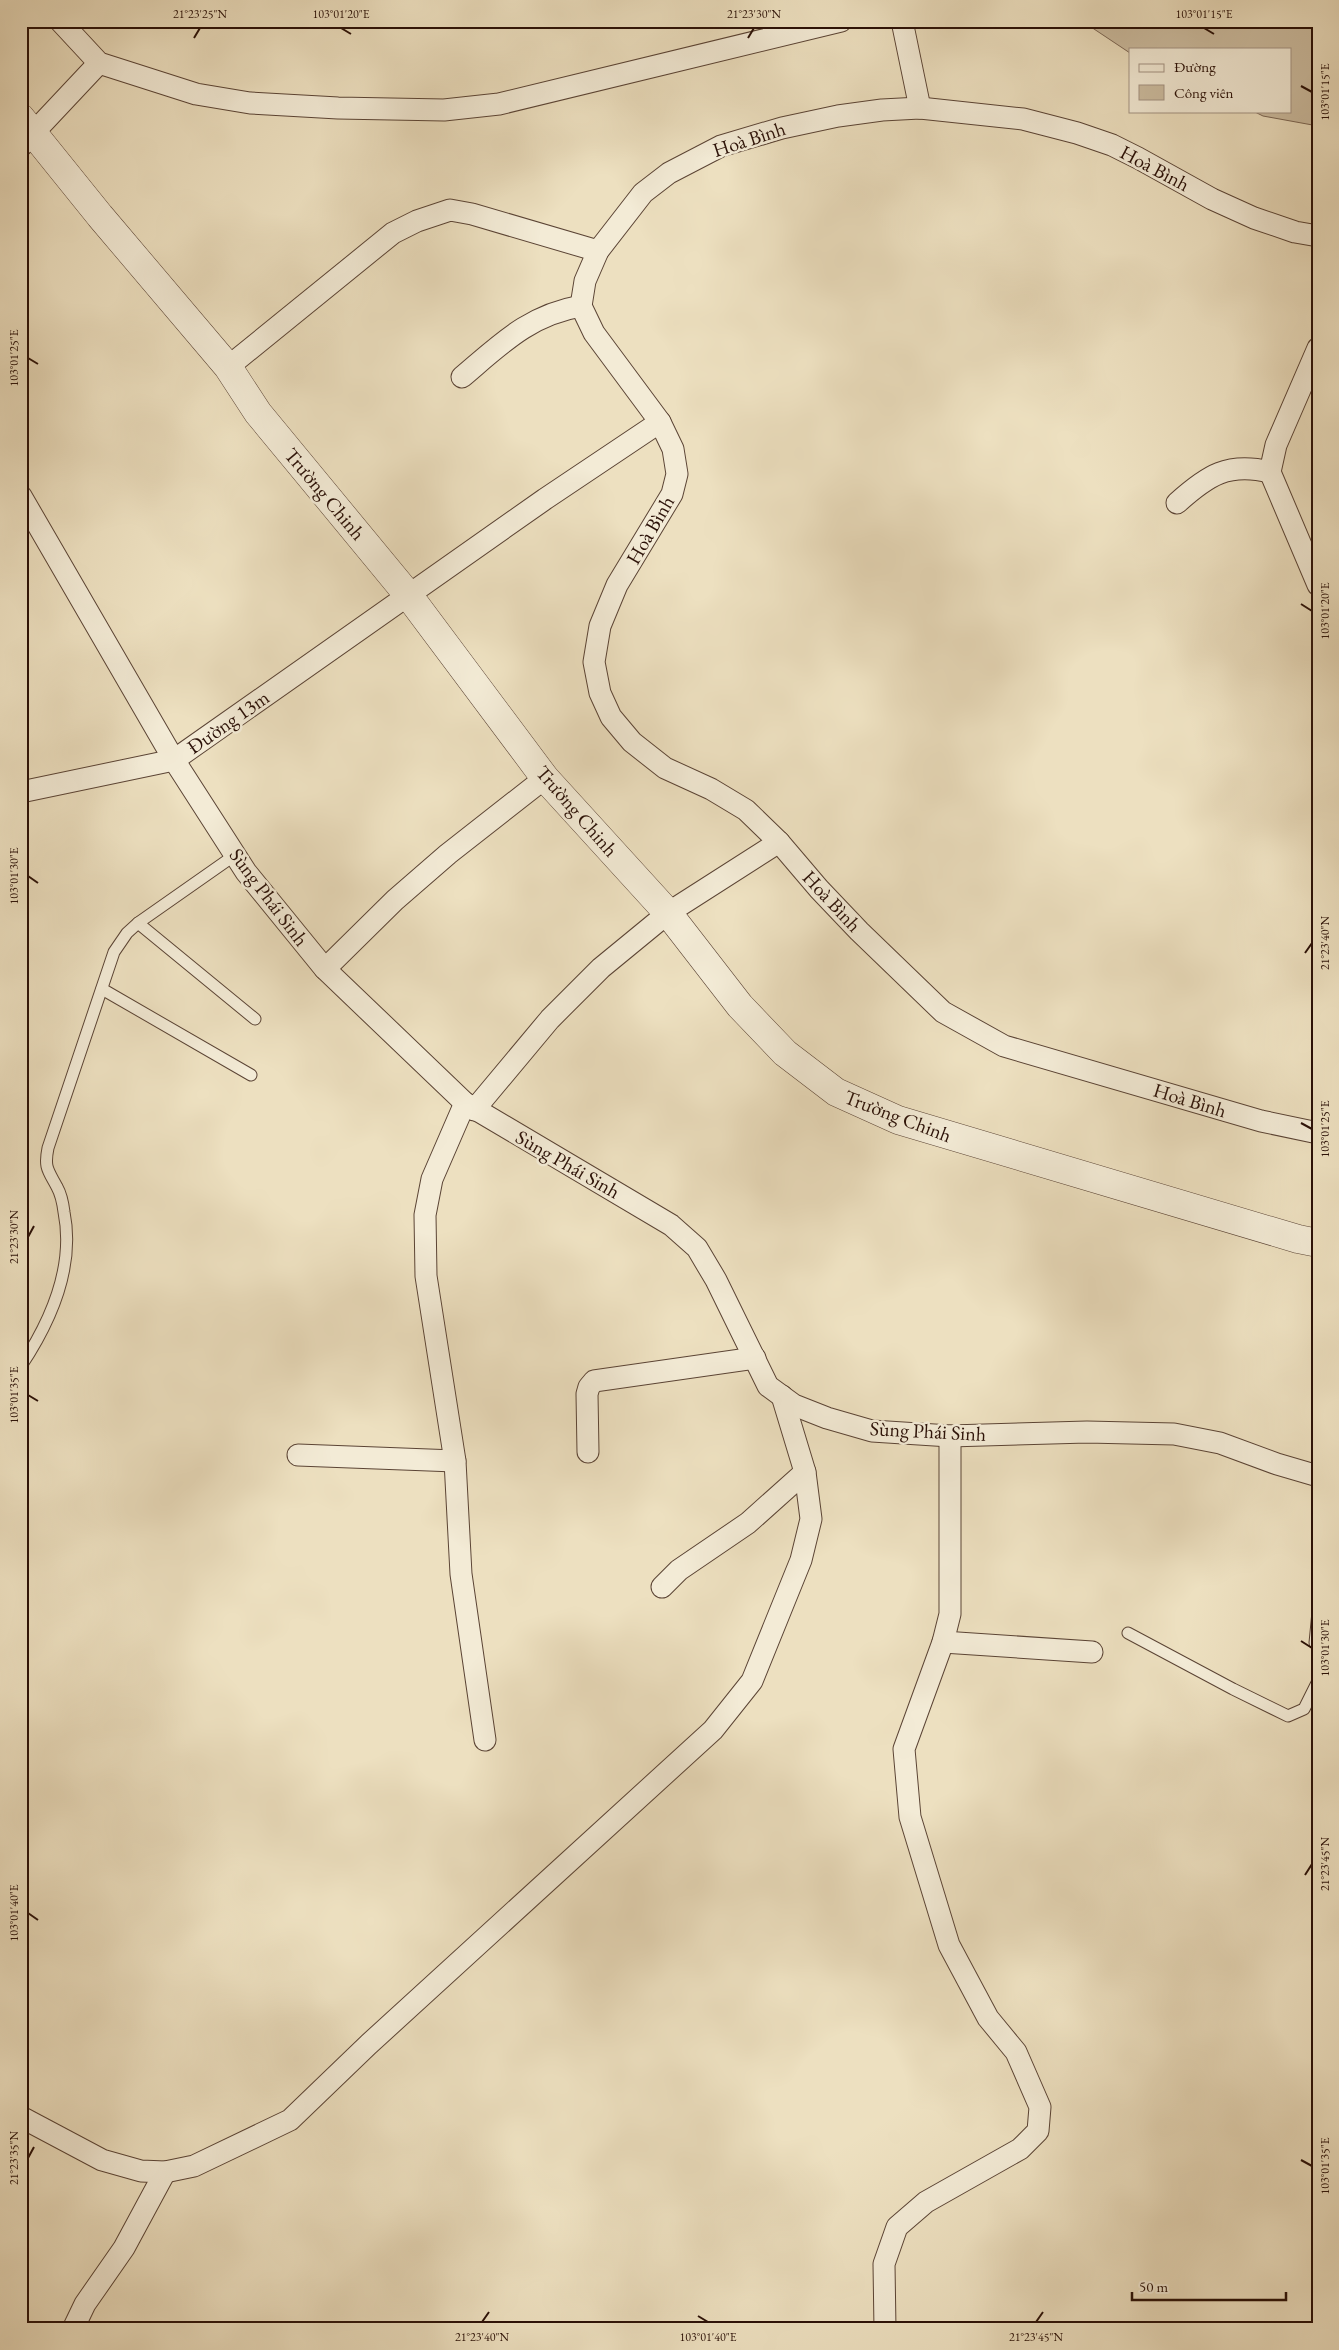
<svg xmlns="http://www.w3.org/2000/svg" width="1339" height="2350" viewBox="0 0 1339 2350" font-family="'EB Garamond',serif">
<rect width="100%" height="100%" fill="#ede0c0"/>
<filter id="stains"><feTurbulence type="fractalNoise" baseFrequency=".004" numOctaves="4"/><feColorMatrix values="0 0 0 0 .2 0 0 0 0 .09 0 0 0 0 .02 0 0 0 .5 -.17"/></filter>
<radialGradient id="worn" r=".72"><stop offset=".6" stop-color="#630" stop-opacity="0"/><stop offset="1" stop-color="#630" stop-opacity=".3"/></radialGradient>
<polygon fill="#ccbda1" stroke="#7b6654" points="1082,21 1318,21 1318,126 1263,116 1253,111 1290,111 1290,49 1130,49 1130,53"/>
<g fill="none" stroke-linecap="round" stroke-linejoin="round">
<defs>
<g id="service">
<polyline points="138,923 255,1019"/>
<polyline points="102,989 251,1075"/>
<path d="M21 1366C51 1321 75 1267 64 1212 63 1204 61 1194 57 1187 48 1170 44 1168 48 1148L114 952 127 933 138 923 235 855"/>
<polyline points="1318,1612 1315,1643 1318,1646"/>
<polyline points="1128,1633 1233,1689 1288,1716 1304,1709 1318,1681"/>
</g>
<g id="minor">
<polyline points="60,21 99,63 196,94 250,103 338,108 444,110 499,104 841,21"/>
<polyline points="902,21 920,108"/>
<polyline points="21,146 99,63"/>
<polyline points="1318,236 1295,232 1254,218 1212,199 1138,158 1112,145 1077,133 1023,119 920,108 882,110 838,116 782,128 721,146 669,173 643,193 598,251 585,281 581,306 594,333 660,422 673,449 677,474 672,494 617,585 600,626 594,662 600,693 611,717 632,742 665,768 711,789 746,810 779,842 819,889 859,931 943,1012 1004,1046 1261,1121 1318,1133"/>
<polyline points="1318,348 1276,445 1270,472 1318,585"/>
<polyline points="228,367 393,233 417,221 450,210 472,214 598,251"/>
<path d="M462 377C501 344 529 315 581 306"/>
<polyline points="21,496 174,760 246,872 325,969 465,1103 671,1225 697,1248 716,1280 768,1386 794,1405 827,1418 872,1431 950,1436 1087,1432 1174,1434 1220,1443 1277,1464 1318,1476"/>
<path d="M1177 503C1208 475 1228 462 1270 472"/>
<polyline points="21,792 174,760 545,499 660,422"/>
<polyline points="325,969 395,900 448,854 545,778"/>
<polyline points="465,1103 432,1179 425,1215 426,1276 455,1461 461,1574 485,1740"/>
<polyline points="474,1110 550,1019 601,968 668,913 779,842"/>
<polyline points="588,1452 587,1394 589,1387 594,1381 755,1358"/>
<polyline points="298,1455 455,1461"/>
<polyline points="662,1587 679,1570 748,1523 805,1472"/>
<polyline points="943,1642 1092,1652"/>
<polyline points="21,2117 102,2160 141,2171 165,2172 194,2166 290,2120 369,2044 713,1730 752,1681 801,1560 811,1519 805,1472 782,1396"/>
<polyline points="73,2329 85,2304 124,2248 165,2172"/>
<polyline points="885,2329 884,2264 897,2227 926,2202 1020,2149 1038,2131 1040,2107 1016,2052 988,2018 949,1945 910,1817 904,1749 943,1642 950,1614 950,1436"/>
</g>
<polyline id="tertiary" points="21,118 100,216 228,367 258,413 409,596 545,778 668,913 740,1006 785,1053 836,1092 898,1120 1298,1239 1318,1243"/>
</defs>
<use href="#service" stroke="#5b4435" stroke-width="13"/>
<use href="#minor" stroke="#5b4435" stroke-width="23"/>
<use href="#tertiary" stroke="#5b4435" stroke-width="29"/>
<use href="#service" stroke="#f3ebd6" stroke-width="11"/>
<use href="#minor" stroke="#f3ebd6" stroke-width="21"/>
<use href="#tertiary" stroke="#f3ebd6" stroke-width="28"/>
</g>
<path fill="none" stroke="#2a1007" stroke-width="2" d="M341 28 351 34M1204 28 1214 34M194 38 200 28M748 38 754 28M1301 86 1312 92M28 358 38 364M1301 604 1312 611M28 876 38 883M1305 953 1312 943M1301 1123 1312 1129M28 1237 34 1226M28 1395 38 1401M1301 1641 1312 1648M1305 1875 1312 1864M28 1913 38 1920M28 2158 34 2147M1301 2160 1312 2166M698 2316 708 2322M482 2322 489 2312M1036 2322 1043 2312"/>
<g text-anchor="middle" dominant-baseline="central" stroke-width="5" stroke-linejoin="round" paint-order="stroke">
<g font-size="20" fill="#2a1007" stroke="#f3ebd6">
<text transform="translate(749 139) rotate(-18)">Hoà Bình</text>
<text transform="translate(1155 168) rotate(28)">Hoà Bình</text>
<text transform="translate(325 494) rotate(50)">Trường Chinh</text>
<text transform="translate(650 530) rotate(-60)">Hoà Bình</text>
<text transform="translate(228 722) rotate(-35)">Đường 13m</text>
<text transform="translate(577 811) rotate(49)">Trường Chinh</text>
<text transform="translate(269 897) rotate(53)">Sùng Phái Sinh</text>
<text transform="translate(832 901) rotate(47)">Hoà Bình</text>
<text transform="translate(1190 1100) rotate(17)">Hoà Bình</text>
<text transform="translate(898 1116) rotate(21)">Trường Chinh</text>
<text transform="translate(568 1164) rotate(30)">Sùng Phái Sinh</text>
<text transform="translate(928 1431) rotate(3)">Sùng Phái Sinh</text>
</g>
</g>
<rect width="1339" height="2350" fill="none" stroke="#ede0c0" stroke-width="55"/>
<rect x="1129" y="48" width="162" height="65" fill="#f3ebd6" stroke="#a39383"/>
<rect x="1139" y="64" width="25" height="8" fill="#f3ebd6" stroke="#a39383"/>
<text x="1174" y="72" font-size="15" fill="#2a1007">Đường</text>
<rect x="1139" y="85" width="25" height="15" fill="#ccbda1" stroke="#a39383"/>
<text x="1174" y="98" font-size="15" fill="#2a1007">Công viên</text>
<path d="M1132 2292v8h154v-8" fill="none" stroke="#2a1007" stroke-width="2.5"/>
<text x="1139" y="2292" font-size="15" fill="#2a1007" stroke="#f3ebd6" stroke-width="4" paint-order="stroke">50 m</text>
<rect x="28" y="28" width="1284" height="2294" fill="none" stroke="#2a1007" stroke-width="2"/>
<g font-size="12" text-anchor="middle" fill="#2a1007">
<text x="200" y="18">21°23'25"N</text>
<text x="341" y="18">103°01'20"E</text>
<text x="754" y="18">21°23'30"N</text>
<text x="1204" y="18">103°01'15"E</text>
<text transform="translate(1325 92) rotate(-90)" y="4">103°01'15"E</text>
<text transform="translate(14 358) rotate(-90)" y="4">103°01'25"E</text>
<text transform="translate(1325 611) rotate(-90)" y="4">103°01'20"E</text>
<text transform="translate(14 876) rotate(-90)" y="4">103°01'30"E</text>
<text transform="translate(1325 943) rotate(-90)" y="4">21°23'40"N</text>
<text transform="translate(1325 1129) rotate(-90)" y="4">103°01'25"E</text>
<text transform="translate(14 1237) rotate(-90)" y="4">21°23'30"N</text>
<text transform="translate(14 1395) rotate(-90)" y="4">103°01'35"E</text>
<text transform="translate(1325 1648) rotate(-90)" y="4">103°01'30"E</text>
<text transform="translate(1325 1864) rotate(-90)" y="4">21°23'45"N</text>
<text transform="translate(14 1913) rotate(-90)" y="4">103°01'40"E</text>
<text transform="translate(14 2158) rotate(-90)" y="4">21°23'35"N</text>
<text transform="translate(1325 2166) rotate(-90)" y="4">103°01'35"E</text>
<text x="482" y="2341">21°23'40"N</text>
<text x="708" y="2341">103°01'40"E</text>
<text x="1036" y="2341">21°23'45"N</text>
</g>
<rect width="100%" height="100%" filter="url(#stains)"/>
<rect width="100%" height="100%" fill="url(#worn)"/>
</svg>
